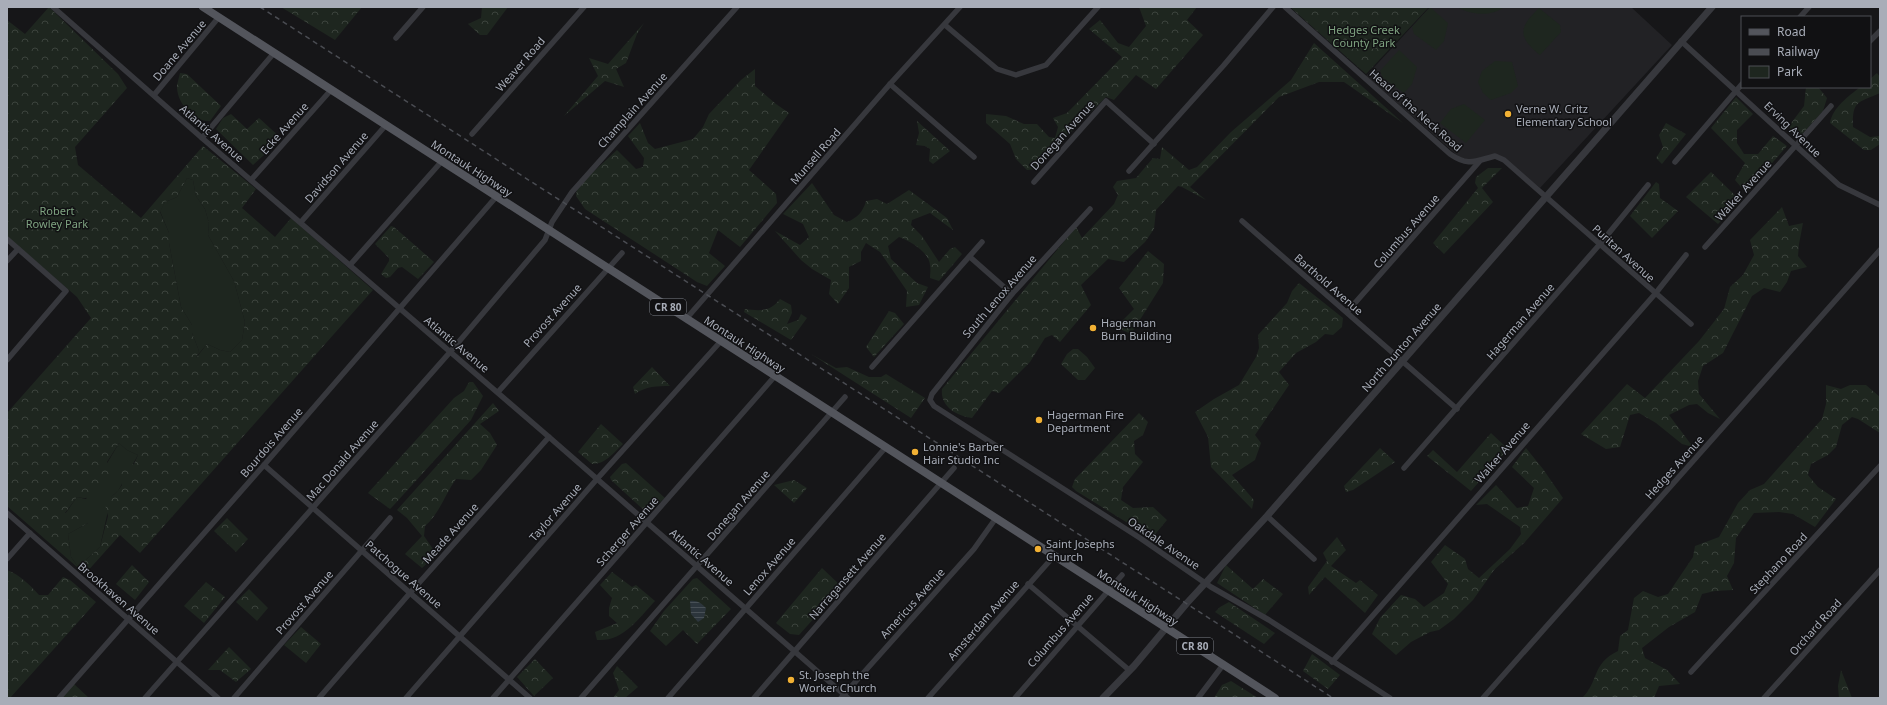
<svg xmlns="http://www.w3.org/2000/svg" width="1887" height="705" viewBox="0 0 1887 705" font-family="'Noto Sans',sans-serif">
<defs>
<pattern id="forest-crowns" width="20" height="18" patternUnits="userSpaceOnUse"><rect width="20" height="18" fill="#1e261f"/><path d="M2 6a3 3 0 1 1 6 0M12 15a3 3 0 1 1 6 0" fill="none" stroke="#3c433d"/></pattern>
<pattern id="water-rules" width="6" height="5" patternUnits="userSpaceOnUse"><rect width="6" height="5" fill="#2c353c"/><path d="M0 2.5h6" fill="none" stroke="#485056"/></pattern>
</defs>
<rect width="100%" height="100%" fill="#161618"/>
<polygon fill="#222225" points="1430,7 1631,7 1672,45 1540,188 1501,156 1469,160 1459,157 1366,76"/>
<g fill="#1e261f">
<polygon points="1430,7 1448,23 1444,41 1436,50 1414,34 1412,27"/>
<path d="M1457 7H1504C1491 17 1471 15 1457 7Z"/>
<path d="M1539 8 1560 25 1561 32 1540 55C1518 37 1518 28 1539 8Z"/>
<polygon points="1399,50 1417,67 1412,84 1404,93 1383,78 1380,71"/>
<polygon points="1495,61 1512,62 1518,86 1511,93 1491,100 1483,93 1478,82 1482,71"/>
<polygon points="1464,104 1485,120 1466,143 1440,123 1451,109"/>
<polygon points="187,178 193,180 196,196 205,209 209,223 208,235 234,281 245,322 242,340 230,352 220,350 207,344 191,363 199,351 192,333 192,325 181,307 169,243 169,233 160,211 165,202 177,197"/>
<polygon points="119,443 127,450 138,455 118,491 111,497 100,547 78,567 71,557 68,534 88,523 65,514 77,497 86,499"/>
</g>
<g fill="url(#forest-crowns)" fill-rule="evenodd">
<path d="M49 7 118 74 127 88 75 147 78 165 141 218 203 146 256 189 242 208 275 237 291 218 373 290 140 553 120 535 85 574 7 506V413L91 318 77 297 7 236V20L25 34ZM187 178 193 180 196 196 205 209 209 223 208 235 234 281 245 322 242 340 230 352 220 350 207 344 196 358 199 351 192 333V325L181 307 169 243V233L160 212 165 202 177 197ZM119 443 127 450 138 455 134 464 119 470 122 485C117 493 112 497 104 500L108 516 100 547 78 567 71 557 68 534 88 523 84 515 65 513 77 497C99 502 102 487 111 471L107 462Z"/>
<polygon points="281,7 362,7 335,40"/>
<polygon points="482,7 508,7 487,35 480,35 468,24 481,18"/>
<polygon points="1139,7 1197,7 1187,20 1203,35 1156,89 1136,75 1114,100 1106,97 1061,142 1038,169 1027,170 1016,159 1010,144 986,123 986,114 1006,116 1024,124 1037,124 1049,137 1055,138 1058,127 1053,118 1067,113 1122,57 1089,29 1100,20 1118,43 1129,47 1146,26"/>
<polygon points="1290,7 1429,7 1366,74"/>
<polygon points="644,23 637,34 626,63 616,69 624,87 605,81 564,116 598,76 589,58 608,64"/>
<path d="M1314 43 1403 123 1344 82H1319L1279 97 1190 187 1206 200 1182 187 1178 186 1156 210 1154 229 1145 242 1124 262 1108 259 1081 285 1091 305 1060 342 1052 335 1045 338 1030 362 999 393 992 391 972 418C957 416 940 407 942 389L1076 227 1082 238 1114 204 1118 195 1113 187 1117 181 1136 178 1153 158 1160 159 1162 147 1189 170 1197 167 1231 132 1291 80Z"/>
<polygon points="755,69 755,86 776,104 789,113 749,170 776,194 777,203 740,247 718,230 709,253 725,266 707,286 697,282 585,209 576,196 577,187 617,150 636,169 643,167 644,158 628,136 640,123 648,143 655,149 693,139 703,127 709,114 741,80"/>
<path d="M180 73 187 74 221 106 210 121C193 122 176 102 177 85 178 81 179 77 180 73Z"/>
<path d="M1877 73 1880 77V93C1858 103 1852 100 1853 127L1870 137 1880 136V144L1871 150H1864L1830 123C1833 107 1848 97 1860 87H1870V79Z"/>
<polygon points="1806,87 1818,87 1827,98 1823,111 1797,140 1789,126 1804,106"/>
<polygon points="1736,97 1753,114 1737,130 1737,143 1744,154 1758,154 1773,136 1787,146 1746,193 1735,180 1745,163 1711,128"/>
<polygon points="231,114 247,129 259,118 282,139 253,165 216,129 223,118"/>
<polygon points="917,121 950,151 933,164 929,161 930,149 925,146 916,145 919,133"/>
<polygon points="1666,123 1686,134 1662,164 1656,158 1663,147 1659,135"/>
<polygon points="1488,168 1502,168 1482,188 1493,202 1444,254 1433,243 1478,188 1475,183 1476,177"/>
<polygon points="1711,172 1741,201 1718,224 1686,197"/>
<polygon points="1656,182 1659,184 1660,198 1678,211 1652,238 1630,216"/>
<path d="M812 183 834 215 847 222C857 218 863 212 866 201L877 199 887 204 909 190 947 218 953 230 930 213 912 220 911 225 922 236 939 262 950 249 955 247 962 254 939 281 930 278C930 274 931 269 930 265 929 252 910 241 899 237L888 246 891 259 917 283 928 287 919 305 906 307 907 291 880 252 866 243 861 252V261L849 267V288L838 304 829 294 831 280 812 269 801 260 775 231 800 245 809 237 803 224 783 214Z"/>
<polygon points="1782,207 1789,226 1803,223 1799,244 1798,256 1807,267 1791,271 1787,282 1780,292 1764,288 1752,296 1723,353 1703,366 1698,381 1699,394 1720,419 1708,413 1697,404 1689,405 1669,415 1693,447 1682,444 1656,423 1639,413 1630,415 1620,447 1606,449 1581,434 1627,384 1645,398 1699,341 1724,309 1730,287 1743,275 1754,255 1750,240"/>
<polygon points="391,226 394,227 434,262 418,279 402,267 398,268 390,277 386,278 381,274 389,261 389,258 375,244"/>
<polygon points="1148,251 1164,264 1163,283 1131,334 1116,327 1134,309 1119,288"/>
<polygon points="1299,283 1343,318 1342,327 1333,335 1325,334 1316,342 1296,353 1279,372 1289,385 1255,435 1261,443 1255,460 1232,475 1254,500 1252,509 1211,467 1208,437 1195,412 1214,399 1239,385 1256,357 1259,348 1258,335 1287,303 1292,291"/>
<path d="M780 299 791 305 792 313 787 324 798 320 801 314 807 318 791 340 744 312 745 309C760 311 770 312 780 299Z"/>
<polygon points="889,311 895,313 904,324 874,357 866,347"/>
<polygon points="1073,349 1078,349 1087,357 1095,368 1085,380 1078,380 1061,364 1067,354"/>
<polygon points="811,354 836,368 847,367 869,377 881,377 886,374 925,398 911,418"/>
<path d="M652 367 670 386C657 386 646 386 635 394L633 387Z"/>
<polygon points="469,382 473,382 483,396 471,420 393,506 390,509 368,493 454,398 464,391"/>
<path d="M1826 385 1841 389 1850 385H1866L1880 397V433L1858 419 1852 417 1842 425 1836 447 1828 455 1811 464 1808 475 1818 487 1836 499 1815 527 1793 514 1779 512 1754 513 1736 538 1734 563 1727 576 1733 590 1715 591 1702 594 1695 612 1669 627 1642 648 1645 658 1667 670 1680 684 1659 686 1654 698H1582C1599 682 1591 664 1618 651L1620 636 1628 630 1634 598 1643 591 1658 597 1668 594 1693 557 1695 546 1719 537 1738 503 1750 490 1764 484 1822 419 1826 404Z"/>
<path d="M493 403 499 411 480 424 490 433 497 445 481 470 471 480 456 479C445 494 440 513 425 526L424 536 435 552 432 559 422 568 405 554 422 536 407 518 397 510Z"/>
<polygon points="1139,413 1148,422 1143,435 1134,441 1135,454 1143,462 1123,487 1121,500 1133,508 1153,507 1167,520 1152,538 1076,491 1072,487 1075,479"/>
<path d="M601 424 623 444C613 453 606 464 592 464L578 452Z"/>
<polygon points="1491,433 1508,449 1471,491 1427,456 1433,450 1457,472"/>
<polygon points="1380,448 1395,462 1353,490 1346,492 1344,486"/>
<polygon points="1526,448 1543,469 1563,498 1525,542 1494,570 1473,600 1454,619 1439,630 1430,632 1411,642 1396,655 1372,634 1380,618 1401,595 1415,599 1424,607 1444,593 1448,584 1431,562 1445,545 1465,559 1468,569 1479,578 1510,549 1521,534 1520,527 1487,504 1476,505 1496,485 1517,508 1528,506 1534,488 1512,467"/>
<polygon points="626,463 665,498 647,513 611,480 610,477 622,464"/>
<polygon points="794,480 807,488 794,503 774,485"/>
<polygon points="227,518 248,539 236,552 214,531"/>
<polygon points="1337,537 1346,550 1331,566 1356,583 1360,580 1378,595 1365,613 1325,577 1309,595 1308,587 1327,561 1323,553"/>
<polygon points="132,565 149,582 135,600 116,584"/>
<polygon points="1226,565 1253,589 1263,579 1283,594 1265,615 1217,583"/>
<polygon points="822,568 842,587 799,635 790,634 776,623"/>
<path d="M7 570C20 575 30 585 39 595H48L63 577 70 580 96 602 10 698H7Z"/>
<path d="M612 572 632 587 636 585 655 601C638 619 623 642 597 640L595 632 617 623 609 616V608L612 598 600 585Z"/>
<polygon points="697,578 731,609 697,644 683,630 666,646 650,631 664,611 693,579"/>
<polygon points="206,582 225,597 204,623 184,606"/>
<polygon points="249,589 268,608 257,621 236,602"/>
<polygon points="1229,602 1275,633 1264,644 1215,612 1220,607"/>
<polygon points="301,627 321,644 306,663 284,645"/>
<polygon points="229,647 251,669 236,682 220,670 208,670"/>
<polygon points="1312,654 1340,675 1328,689 1303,671"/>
<polygon points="535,659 553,678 534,696 517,677"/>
<polygon points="617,666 638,687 625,698 613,698 619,690 613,673"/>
<polygon points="1841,670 1852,698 1839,698 1838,686"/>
<polygon points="1231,681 1258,698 1214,698 1222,685"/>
<polygon points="74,684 89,698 62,698"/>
</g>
<path fill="url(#water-rules)" d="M690 601C697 600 701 603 706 608L704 618 698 622 691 614Z"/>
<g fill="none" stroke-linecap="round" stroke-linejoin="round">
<g stroke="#37383d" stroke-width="5.5">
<polyline points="53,7 202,138 549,437 848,698"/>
<path d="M1285 7 1450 154C1469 167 1475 161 1495 156L1504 160 1691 324"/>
<polyline points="1800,17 1809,7"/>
<polyline points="945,25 997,69 1016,75 1046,65 1098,7"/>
<polyline points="396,38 423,7"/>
<polyline points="1681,41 1839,185 1880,205"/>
<polyline points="1870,41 1880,31"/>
<polyline points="890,84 974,157"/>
<polyline points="154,95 219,17"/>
<polyline points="472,134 584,7"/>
<polyline points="202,138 274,53"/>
<polyline points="1675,162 1742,84"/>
<polyline points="1129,171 1224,65 1273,7"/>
<polyline points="251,180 331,90"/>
<polyline points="1034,182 1106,101 1154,144"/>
<polyline points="1090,209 1012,294 932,394 930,400 934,406 1140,538 1211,587 1269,620 1390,698"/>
<polyline points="1242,221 1457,409"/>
<polyline points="301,222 386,125"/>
<polyline points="7,239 66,291 7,360"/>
<polyline points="1705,247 1831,106"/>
<polyline points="970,257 1012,294"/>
<polyline points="7,261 18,249"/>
<polyline points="350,265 442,161"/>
<polyline points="1347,312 1479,162"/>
<polyline points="686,319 890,84 960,7"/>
<polyline points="872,367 982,242"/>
<polyline points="498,392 622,253"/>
<polyline points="264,465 530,698"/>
<polyline points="1404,468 1600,244 1648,185"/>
<polyline points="7,513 218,698"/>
<polyline points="1267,516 1314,559"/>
<polyline points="7,559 30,533"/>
<polyline points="1028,584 1129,670"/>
<polyline points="1332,662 1655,294 1686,255"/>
<polyline points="1691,672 1880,466"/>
<polyline points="59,698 264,465 496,197"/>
<polyline points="145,698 451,351 545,240 552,222 572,192 737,7"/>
<polyline points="234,698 390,518"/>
<polyline points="319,698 410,593 549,437"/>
<polyline points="406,698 597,479 721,341"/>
<polyline points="493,698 775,376"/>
<polyline points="581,698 845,397"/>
<polyline points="668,698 886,447"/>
<polyline points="754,698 954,468"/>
<polyline points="841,698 974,549 996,518"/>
<polyline points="928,698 1054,556"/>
<polyline points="1015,698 1122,575"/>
<polyline points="1198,698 1223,665"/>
<polyline points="1483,698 1880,250"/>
<polyline points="1764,698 1880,570"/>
</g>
<polyline stroke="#37383d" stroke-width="7" points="1103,698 1134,666 1187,603 1267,516 1712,7"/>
<polyline stroke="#53555c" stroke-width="8" points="203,7 1275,698"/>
<polyline stroke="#4a4c52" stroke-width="1.5" stroke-dasharray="5 4" stroke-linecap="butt" points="260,7 1333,698"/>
</g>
<g fill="#f2b134" stroke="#111113" stroke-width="1.5">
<circle cx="1508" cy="114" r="4"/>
<circle cx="1093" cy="328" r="4"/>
<circle cx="1039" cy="420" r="4"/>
<circle cx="915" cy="452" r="4"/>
<circle cx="1038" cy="549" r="4"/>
<circle cx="791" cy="680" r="4"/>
</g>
<g text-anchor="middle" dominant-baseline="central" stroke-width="3" stroke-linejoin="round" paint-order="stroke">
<g fill="#111113" stroke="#7b7e86" stroke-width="1">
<rect x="650" y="299" width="36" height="16" rx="3"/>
<rect x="1177" y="638" width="36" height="16" rx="3"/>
</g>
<g font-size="10" font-weight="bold" fill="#a8adb8">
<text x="668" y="307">CR 80</text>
<text x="1195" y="646">CR 80</text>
</g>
<g font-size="11" fill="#7fa381" stroke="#111113">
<text x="1364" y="29">Hedges Creek<tspan x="1364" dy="13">County Park</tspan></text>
<text x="57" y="210">Robert<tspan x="57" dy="13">Rowley Park</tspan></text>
</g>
<g font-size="11" fill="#a8adb8" stroke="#111113">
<text transform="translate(179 50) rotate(-50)">Doane Avenue</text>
<text transform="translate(520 64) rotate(-49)">Weaver Road</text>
<text transform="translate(632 110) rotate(-48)">Champlain Avenue</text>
<text transform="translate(1416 110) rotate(41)">Head of the Neck Road</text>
<text transform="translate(284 128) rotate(-48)">Ecke Avenue</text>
<text transform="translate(1793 129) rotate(44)">Erving Avenue</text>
<text transform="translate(212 133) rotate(41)">Atlantic Avenue</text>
<text transform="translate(1062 135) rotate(-48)">Donegan Avenue</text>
<text transform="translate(815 156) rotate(-49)">Munsell Road</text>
<text transform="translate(336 167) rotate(-49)">Davidson Avenue</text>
<text transform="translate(472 168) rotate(33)">Montauk Highway</text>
<text transform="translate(1743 190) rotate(-48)">Walker Avenue</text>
<text transform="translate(1406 231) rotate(-49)">Columbus Avenue</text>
<text transform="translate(1624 253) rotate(42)">Puritan Avenue</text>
<text transform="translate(1329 284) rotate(41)">Barthold Avenue</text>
<text transform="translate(999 296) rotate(-49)">South Lenox Avenue</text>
<text transform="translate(552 315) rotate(-48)">Provost Avenue</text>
<text transform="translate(1520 321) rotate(-49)">Hagerman Avenue</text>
<text transform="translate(457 344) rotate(40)">Atlantic Avenue</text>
<text transform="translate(745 344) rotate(33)">Montauk Highway</text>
<text transform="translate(1401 347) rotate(-49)">North Dunton Avenue</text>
<text transform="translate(271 442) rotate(-49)">Bourdois Avenue</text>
<text transform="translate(1502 452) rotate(-49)">Walker Avenue</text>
<text transform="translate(342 460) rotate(-49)">Mac Donald Avenue</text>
<text transform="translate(1674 467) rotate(-48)">Hedges Avenue</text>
<text transform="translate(738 505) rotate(-49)">Donegan Avenue</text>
<text transform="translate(555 512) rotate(-49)">Taylor Avenue</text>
<text transform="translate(627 531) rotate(-49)">Scherger Avenue</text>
<text transform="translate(450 533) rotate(-48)">Meade Avenue</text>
<text transform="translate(1164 543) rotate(34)">Oakdale Avenue</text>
<text transform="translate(702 557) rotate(41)">Atlantic Avenue</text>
<text transform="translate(1778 563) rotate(-47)">Stephano Road</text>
<text transform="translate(769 566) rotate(-49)">Lenox Avenue</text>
<text transform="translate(404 574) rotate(41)">Patchogue Avenue</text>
<text transform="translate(847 576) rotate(-49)">Narragansett Avenue</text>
<text transform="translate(1138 597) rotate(33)">Montauk Highway</text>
<text transform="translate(119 598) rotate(41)">Brookhaven Avenue</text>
<text transform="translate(304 602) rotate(-49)">Provost Avenue</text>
<text transform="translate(912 603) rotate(-48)">Americus Avenue</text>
<text transform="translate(983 620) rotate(-49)">Amsterdam Avenue</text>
<text transform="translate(1815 627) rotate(-48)">Orchard Road</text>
<text transform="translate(1060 630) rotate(-49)">Columbus Avenue</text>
</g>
<g font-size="11" fill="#a8adb8" stroke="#111113" text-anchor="start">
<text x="1516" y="108">Verne W. Critz<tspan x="1516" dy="13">Elementary School</tspan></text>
<text x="1101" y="322">Hagerman<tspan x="1101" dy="13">Burn Building</tspan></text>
<text x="1047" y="414">Hagerman Fire<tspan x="1047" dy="13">Department</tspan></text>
<text x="923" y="446">Lonnie's Barber<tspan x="923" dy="13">Hair Studio Inc</tspan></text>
<text x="1046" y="543">Saint Josephs<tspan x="1046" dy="13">Church</tspan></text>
<text x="799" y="674">St. Joseph the<tspan x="799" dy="13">Worker Church</tspan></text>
</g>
</g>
<rect width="1887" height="705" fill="none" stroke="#a8adb8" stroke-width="16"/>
<rect x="1741" y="16" width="130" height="72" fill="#111113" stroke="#4d4f55"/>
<rect x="1749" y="29" width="20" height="6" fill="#53555c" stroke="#4d4f55"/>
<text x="1777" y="36" font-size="12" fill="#a8adb8">Road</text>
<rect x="1749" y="49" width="20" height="6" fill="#4a4c52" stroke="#4d4f55"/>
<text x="1777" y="56" font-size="12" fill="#a8adb8">Railway</text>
<rect x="1749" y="66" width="20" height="12" fill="#1e261f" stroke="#4d4f55"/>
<text x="1777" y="76" font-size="12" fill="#a8adb8">Park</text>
</svg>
